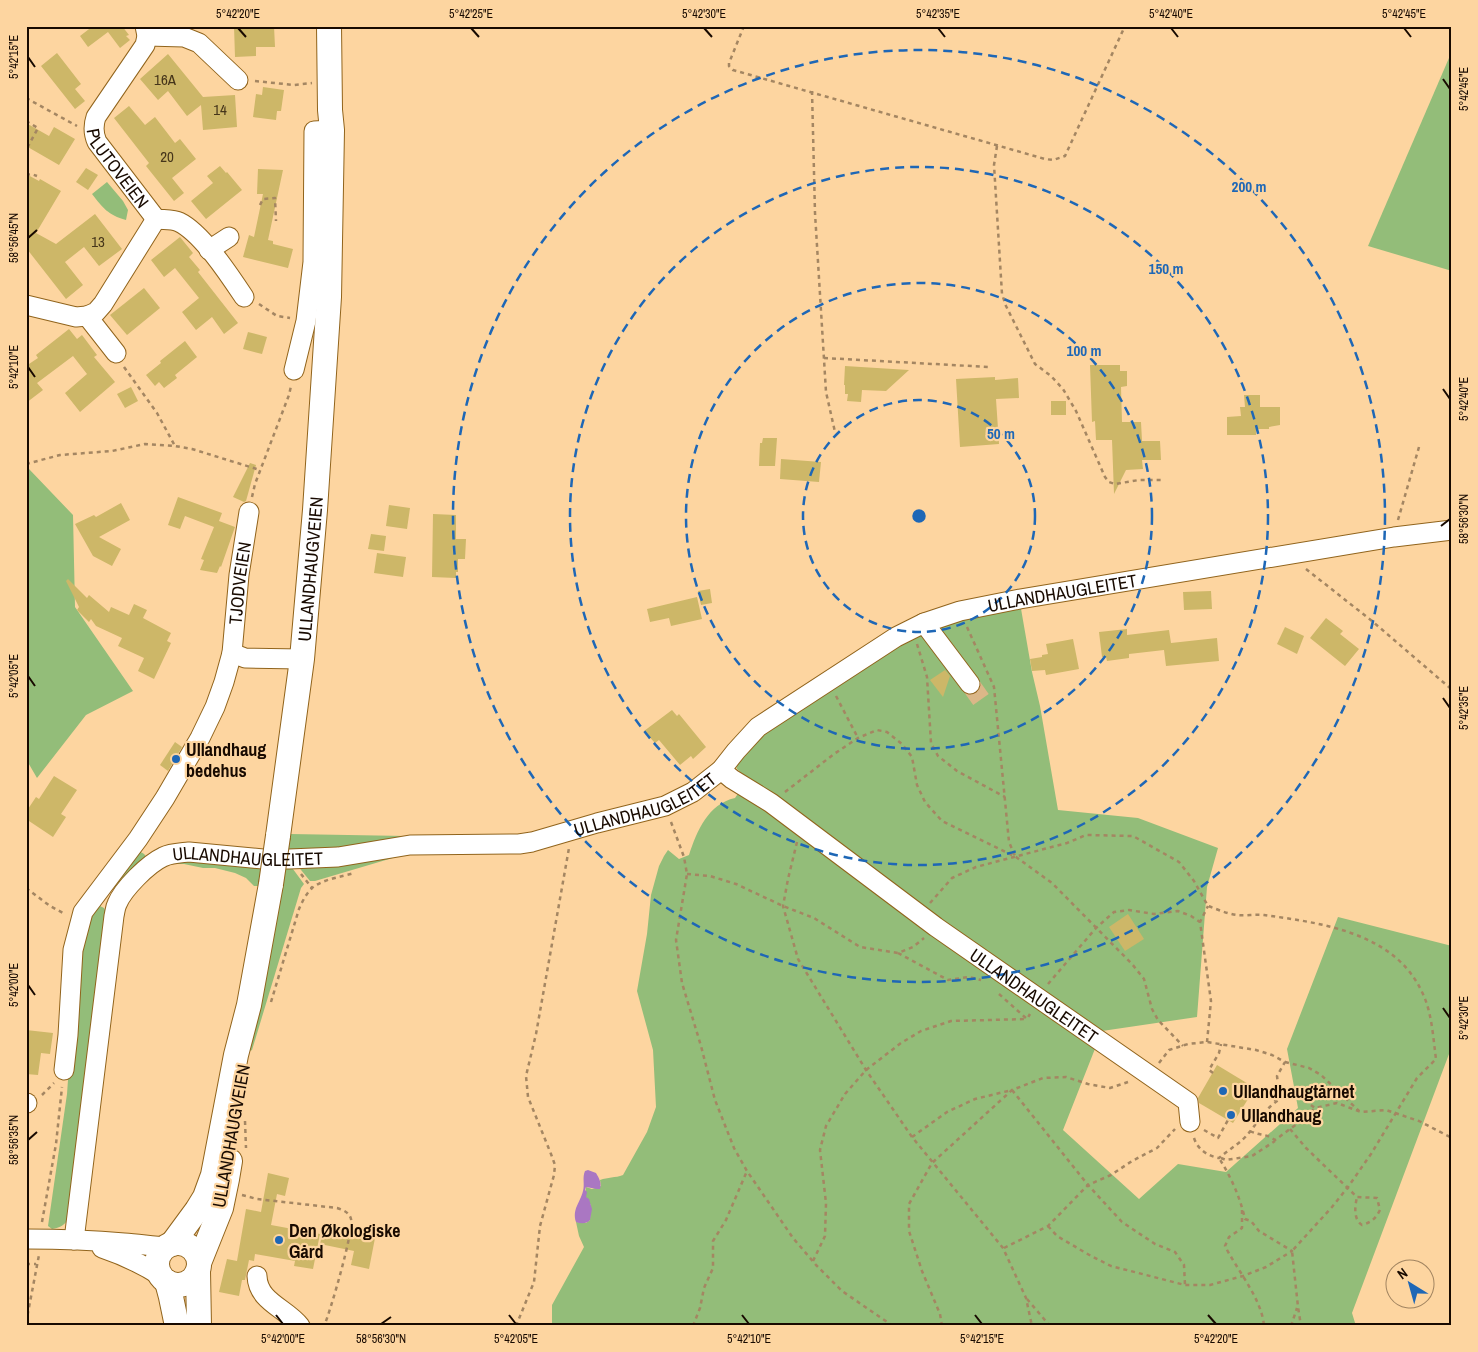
<svg xmlns="http://www.w3.org/2000/svg" width="1478" height="1352" viewBox="0 0 1478 1352" font-family="'Archivo Narrow',sans-serif">
<rect width="100%" height="100%" fill="#fdd5a0"/>
<g fill="#93bd79">
<polygon points="1452,51 1452,271 1368,246"/>
<path d="M107 182 123 201 128 210 126 220C108 215 103 208 92 194Z"/>
<polygon points="29,469 73,515 75,607 133,691 86,715 37,778 26,759 26,470"/>
<path d="M1020 603 1032 672 1040 706 1058 810 1138 818 1218 848 1207 887 1197 1017 1102 1031 1063 1130 1139 1199 1178 1164 1226 1172 1298 1108 1287 1049 1338 917 1452 946V1046L1352 1313 1356 1326H552V1305L584 1247 579 1236 576 1222 586 1223 590 1220C590 1208 594 1206 585 1197L586 1187 592 1189 601 1186 600 1180C608 1177 615 1178 623 1175L647 1132 656 1107 653 1050 637 991 647 934 651 895 659 866 664 856 668 850 679 859 689 855C697 831 708 804 735 798L748 779 737 769 736 766 752 742 912 636 954 619Z"/>
<polygon points="290,834 406,836 406,839 286,854"/>
<path d="M137 851C142 852 146 854 146 859L116 890 111 887Z"/>
<polygon points="406,854 315,881 310,881 297,865"/>
<polygon points="182,859 264,866 261,886 254,886 246,878 235,873 215,868 203,868 184,864 171,864"/>
<polygon points="285,865 290,865 304,884 301,888 252,1050 250,1051"/>
<path d="M98 905 104 908 106 912 67 1221C63 1226 59 1228 52 1229L48 1226 67 1094 78 938Z"/>
</g>
<path fill="#aa77c2" d="M588 1170 596 1173C599 1178 602 1183 600 1189H597L586 1187 585 1190 587 1192 586 1197 589 1199 592 1209 590 1220C587 1224 581 1224 576 1222 572 1209 580 1203 583 1191 585 1184 582 1178 585 1171Z"/>
<g fill="#cdb768">
<polygon points="93,26 122,26 129,35 126,36 130,40 120,48 108,32 88,47 80,36"/>
<polygon points="234,26 274,26 275,47 256,47 256,56 235,57"/>
<polygon points="57,53 81,84 75,89 85,101 75,109 41,66"/>
<polygon points="168,54 203,97 235,95 237,127 203,130 201,105 187,116 168,91 158,100 140,79"/>
<polygon points="263,87 284,90 281,111 277,111 276,120 253,117 256,94 262,95"/>
<polygon points="129,106 145,125 155,117 175,143 180,139 196,159 172,178 184,193 174,201 146,166 149,163 114,118"/>
<polygon points="26,123 49,136 54,127 75,139 59,165 26,146"/>
<polygon points="220,166 226,173 227,172 242,190 206,219 191,201 213,183 207,176"/>
<polygon points="86,168 98,175 88,190 76,182"/>
<polygon points="258,169 283,170 268,240 273,241 273,244 293,249 288,268 243,257 249,235 254,237 263,194 257,194"/>
<polygon points="26,174 39,181 40,179 61,191 36,233 56,244 95,214 122,249 99,266 84,247 65,262 83,285 66,299 27,249 26,250"/>
<polygon points="180,237 193,253 189,257 200,270 198,272 238,323 224,334 212,317 196,330 182,312 199,298 175,268 164,277 151,260"/>
<polygon points="144,288 160,308 127,335 110,315"/>
<polygon points="69,329 77,339 82,335 97,355 94,357 115,382 80,412 65,393 87,374 73,356 37,383 43,390 26,403 26,366 38,358 36,355"/>
<polygon points="248,332 267,337 262,354 243,349"/>
<polygon points="185,341 197,357 175,375 177,378 164,388 159,382 155,386 146,375 161,363 160,361"/>
<polygon points="1090,365 1120,365 1120,371 1127,371 1127,386 1121,387 1122,422 1141,422 1142,441 1160,441 1161,460 1142,460 1143,469 1126,470 1114,494 1112,440 1096,440 1095,421 1092,422"/>
<polygon points="845,366 909,370 886,391 862,390 861,402 847,401 848,394 845,394 845,385 844,385"/>
<polygon points="995,377 995,380 1018,378 1019,398 996,399 999,444 960,447 956,379"/>
<polygon points="131,387 138,401 125,408 117,394"/>
<polygon points="1244,395 1260,395 1260,407 1280,407 1280,425 1269,427 1269,429 1256,429 1256,435 1227,435 1227,417 1241,416 1240,407 1245,407"/>
<rect x="1051" y="401" width="15" height="14"/>
<polygon points="763,438 777,438 775,466 759,466 760,443 762,443"/>
<polygon points="781,459 821,462 819,482 780,479"/>
<polygon points="250,463 256,465 246,501 244,502 233,497"/>
<polygon points="178,497 222,513 219,521 235,527 221,567 220,566 217,573 200,570 204,560 201,559 214,527 185,516 180,529 168,525"/>
<polygon points="121,503 130,520 99,537 121,549 112,566 93,556 75,524 94,515 96,517"/>
<polygon points="389,505 410,508 407,529 386,526"/>
<polygon points="433,514 456,515 456,539 466,539 465,559 458,559 458,572 456,572 456,578 432,577"/>
<polygon points="371,534 386,536 384,551 368,549"/>
<polygon points="377,553 406,557 403,577 374,573"/>
<polygon points="68,579 87,598 89,595 109,612 111,607 129,615 134,604 147,610 143,618 171,633 167,641 171,643 154,679 138,671 144,658 118,646 122,638 96,626 91,619 89,622 77,610 79,607 66,581"/>
<polygon points="710,589 712,603 701,605 698,591"/>
<polygon points="1211,591 1212,609 1184,610 1183,592"/>
<polygon points="697,597 702,619 671,626 669,618 650,622 647,609"/>
<polygon points="1326,618 1343,631 1340,634 1359,649 1345,666 1310,638"/>
<polygon points="1285,627 1304,636 1297,654 1277,644"/>
<polygon points="1127,629 1127,635 1169,630 1171,643 1217,638 1219,661 1166,666 1164,650 1129,654 1129,658 1107,661 1106,657 1102,657 1099,632"/>
<polygon points="1073,639 1079,669 1046,675 1045,670 1032,671 1030,659 1042,657 1042,655 1048,654 1046,644"/>
<polygon points="945,670 950,676 943,697 930,680"/>
<polygon points="672,710 677,716 679,714 706,747 693,759 691,756 680,765 659,740 655,743 644,731"/>
<polygon points="175,742 182,747 168,771 160,765"/>
<polygon points="54,776 77,790 61,814 66,817 53,837 26,819 26,812 36,797 39,799"/>
<polygon points="1128,914 1144,939 1125,951 1109,927"/>
<polygon points="26,1030 53,1033 50,1054 41,1053 38,1075 26,1074"/>
<polygon points="1217,1065 1255,1088 1233,1123 1199,1103 1198,1098"/>
<polygon points="268,1173 289,1178 285,1196 277,1194 271,1225 320,1234 313,1269 294,1266 295,1261 255,1254 254,1261 249,1260 245,1280 242,1280 239,1296 219,1292 227,1259 237,1261 246,1209 261,1212"/>
<polygon points="324,1226 375,1238 369,1269 351,1265 354,1251 320,1244"/>
</g>
<g fill="none" stroke-linecap="round" stroke-linejoin="round">
<polyline stroke="#dbb788" stroke-width="19" stroke-dasharray="19 9" stroke-linecap="butt" points="970,684 982,701"/>
<defs>
<g id="minor">
<path id="s1" d="M145 26 147 36 145 45 96 117C93 126 93 133 97 142L156 219C163 220 173 219 179 222 202 233 230 276 244 297"/>
<polyline points="147,36 184,37 199,43 238,80"/>
<polyline points="209,250 229,237"/>
<polyline points="26,305 76,317 87,316"/>
<polyline points="116,353 87,316 96,312 103,304 156,219"/>
<polyline points="294,370 306,321 313,262 314,131 332,130"/>
<polyline points="924,623 970,684"/>
<polyline points="232,653 245,658 302,659"/>
<path id="s2" d="M721 770 732 779 771 803 936 927 1188 1102 1190 1122"/>
<path id="s3" d="M64 1070 68 1035 73 950 83 912 138 839 165 798 200 738 215 707 224 682 232 653 239 575 249 512"/>
<polyline points="26,1103 27,1103"/>
<path d="M26 1239C59 1239 91 1240 124 1243 138 1244 152 1246 166 1247"/>
<path id="s4" d="M74 1240 114 916C115 912 115 908 117 904 123 889 148 864 163 857 171 853 181 853 189 852L263 859H289L338 857 410 845 519 844 532 842 597 823 665 806 693 792 721 770 736 751 758 727 896 637 924 623 960 611 1020 599 1394 537 1452 530"/>
<path d="M102 1248C123 1255 142 1264 161 1276"/>
<path d="M257 1276C258 1302 286 1308 300 1326"/>
</g>
<g id="major">
<path id="s5" d="M278 836 302 659 315 510 329 297 332 130 330 110 329 26"/>
<circle cx="178" cy="1264" r="21"/>
<polyline points="172,1244 197,1210 205,1197 213,1175 236,1055 249,1005 271,884"/>
<polyline points="199,1263 221,1208 227,1179 230,1161"/>
<polyline points="198,1271 199,1326"/>
<polyline points="167,1282 171,1297 177,1326"/>
</g>
</defs>
<use href="#minor" stroke="#91641c" stroke-width="21"/>
<use href="#major" stroke="#91641c" stroke-width="26"/>
<g stroke="#a48662" stroke-width="2.5" stroke-dasharray="4 4" stroke-linecap="butt">
<polyline points="744,26 729,63 729,66 733,70 1045,159 1053,160 1065,156 1125,26"/>
<polyline points="255,81 294,85 312,83"/>
<polyline points="812,91 815,213 826,392 835,432"/>
<polyline points="26,98 77,126"/>
<polyline points="26,104 29,99"/>
<polyline points="26,121 38,128 26,150"/>
<polyline points="997,146 994,165 1002,294 1006,306 1035,364 1051,376 1063,389 1076,411 1105,477 1109,482 1115,484 1139,480 1164,480"/>
<polyline points="26,175 31,174 37,176"/>
<polyline points="260,205 263,199 275,198 276,221"/>
<polyline points="259,304 277,316 290,318"/>
<polyline points="824,358 989,367"/>
<polyline points="124,367 157,413 175,446"/>
<polyline points="26,464 60,455 112,451 145,444 175,446 192,449 260,470"/>
<polyline points="252,497 255,484 289,395 291,386"/>
<polyline points="1398,520 1419,447"/>
<polyline points="1306,569 1372,621 1450,688 1452,688"/>
<polyline points="967,627 994,687 1009,842 1015,856"/>
<polyline points="917,644 927,677 931,743 938,756 957,771 1005,797"/>
<polyline points="836,696 858,738"/>
<polyline points="785,792 834,754 858,738 877,730 887,732 902,744 912,757 917,785 925,802 942,821 1016,857 1052,883 1132,964 1144,979 1152,1009 1158,1020 1183,1046"/>
<polyline points="671,822 684,857 687,874 676,940 682,983 701,1046 715,1100 734,1148 747,1171 793,1238 816,1265 842,1291 893,1326"/>
<polyline points="797,842 788,879 783,906 798,959 866,1070 912,1137 1003,1248 1026,1298 1032,1326"/>
<polyline points="301,874 312,888"/>
<polyline points="687,874 710,876 736,884 783,906 814,918 860,947 898,953 913,947 924,938"/>
<polyline points="26,888 50,906 65,914"/>
<path d="M930 903 952 878 976 867 1067 843 1086 835 1133 836 1179 862 1194 881 1208 906C1217 909 1227 914 1237 915 1246 916 1255 914 1264 915 1321 923 1394 932 1422 992 1432 1012 1433 1037 1436 1059L1417 1078 1371 1154 1348 1187 1332 1207 1292 1251 1298 1307 1301 1326"/>
<polyline points="898,953 948,980 969,977 981,980"/>
<polyline points="1048,984 1096,928 1114,912 1129,910 1154,914 1178,911 1191,916 1200,922"/>
<polyline points="999,994 1027,1019 1030,1014"/>
<path d="M271 1002 299 909C302 902 306 894 312 888 323 879 341 877 354 873"/>
<polyline points="1207,1042 1211,1001 1200,922 1208,906"/>
<polyline points="1285,1062 1309,1068 1321,1075 1359,1111"/>
<polyline points="1159,1063 1169,1050 1188,1044 1207,1042 1256,1050 1272,1055 1285,1062 1277,1076 1278,1084 1275,1101"/>
<polyline points="1213,1073 1209,1070 1219,1053 1221,1044"/>
<polyline points="42,1095 54,1083"/>
<polyline points="245,1121 246,1148"/>
<path d="M1290 1129 1306 1148 1357 1197 1377 1198 1380 1210C1376 1218 1372 1222 1362 1225 1353 1219 1355 1206 1357 1197"/>
<polyline points="1204,1130 1218,1138 1228,1120"/>
<path d="M1250 1131C1260 1136 1265 1133 1275 1140L1305 1118 1315 1108"/>
<polyline points="912,1137 947,1112 975,1099 1012,1090 1088,1185 1122,1222 1155,1244 1175,1252 1184,1265 1185,1285"/>
<path d="M1194 1138C1198 1150 1208 1156 1219 1158 1227 1151 1234 1147 1241 1141 1257 1128 1270 1093 1295 1097 1302 1098 1309 1104 1315 1108L1337 1103 1361 1112 1386 1110 1419 1121 1452 1138"/>
<polyline points="1221,1158 1226,1160 1252,1156 1275,1141"/>
<path d="M242 1195 257 1199 337 1208C343 1210 349 1212 351 1219 354 1230 330 1313 324 1326"/>
<path d="M1242 1210V1228L1229 1237 1225 1246C1237 1270 1262 1299 1264 1326"/>
<polyline points="42,1222 56,1144 62,1087"/>
<path d="M1048 1226 1057 1236 1091 1256 1111 1266 1185 1285H1210L1243 1276 1266 1267 1292 1251 1259 1231 1251 1221 1245 1219C1240 1197 1231 1177 1219 1158"/>
<polyline points="1004,1248 1048,1226 1088,1185 1111,1175 1132,1161 1157,1148 1175,1129"/>
<polyline points="813,1261 825,1236 826,1203 820,1150 826,1126 845,1094 866,1070 901,1043 921,1031 951,1021 1027,1019"/>
<polyline points="26,1264 36,1264"/>
<polyline points="1027,1299 1050,1326"/>
<polyline points="26,1323 39,1255"/>
<polyline points="516,1326 534,1282 540,1226 554,1175 555,1165 551,1154 528,1097 526,1076 536,1034 569,848"/>
<polyline points="693,1326 700,1308 704,1288 713,1268 713,1241 726,1220 747,1171"/>
<polyline points="942,1326 940,1314 922,1271 909,1231 909,1204 932,1163 1012,1090 1043,1078 1066,1077 1088,1084 1110,1088 1128,1082"/>
<polyline points="1291,1326 1297,1308"/>
</g>
<use href="#minor" stroke="#fff" stroke-width="19"/>
<use href="#major" stroke="#fff" stroke-width="24"/>
<defs>
<polyline id="major-bridge" points="271,884 278,836"/>
</defs>
<use href="#major-bridge" stroke="#91641c" stroke-width="26" stroke-linecap="butt"/>
<use href="#major-bridge" stroke="#fff" stroke-width="24"/>
</g>
<path fill="none" stroke="#180a00" stroke-width="2" d="M238 28 246 37M471 28 479 37M704 28 712 37M938 28 945 37M1171 28 1178 37M1404 28 1411 37M28 57 35 67M1443 79 1450 89M28 238 37 230M28 367 35 377M1443 389 1450 399M1441 526 1450 519M28 676 35 686M1443 698 1450 708M28 985 35 995M1443 1008 1450 1018M28 1140 37 1132M276 1315 283 1324M509 1315 516 1324M742 1315 749 1324M975 1315 982 1324M1208 1315 1216 1324M381 1324 391 1317"/>
<g fill="none" stroke="#1e67b6" stroke-width="2.5" stroke-dasharray="9 6">
<circle cx="919" cy="516" r="116"/>
<circle cx="919" cy="516" r="233"/>
<circle cx="919" cy="516" r="349"/>
<circle cx="919" cy="516" r="466"/>
</g>
<g fill="#1e67b6" stroke="#fdd5a0" stroke-width="2">
<circle cx="176" cy="759" r="5"/>
<circle cx="1223" cy="1091" r="5"/>
<circle cx="1231" cy="1115" r="5"/>
<circle cx="279" cy="1240" r="5"/>
</g>
<g text-anchor="middle" dominant-baseline="central" stroke-width="4.5" stroke-linejoin="round" paint-order="stroke">
<g font-size="15" fill="#45351a">
<text x="165" y="79">16A</text>
<text x="220" y="109">14</text>
<text x="167" y="156">20</text>
<text x="98" y="241">13</text>
</g>
<g font-size="18" fill="#180a00" stroke="#fdd5a0">
<text stroke="none"><textPath href="#s1" startOffset="165">PLUTOVEIEN</textPath></text>
<text stroke="none"><textPath href="#s5" startOffset="269">ULLANDHAUGVEIEN</textPath></text>
<text stroke="none"><textPath href="#s3" startOffset="531">TJODVEIEN</textPath></text>
<text stroke="none"><textPath href="#s4" startOffset="1376">ULLANDHAUGLEITET</textPath></text>
<text stroke="none"><textPath href="#s4" startOffset="896">ULLANDHAUGLEITET</textPath></text>
<text stroke="none"><textPath href="#s4" startOffset="491">ULLANDHAUGLEITET</textPath></text>
<text stroke="none"><textPath href="#s2" startOffset="386">ULLANDHAUGLEITET</textPath></text>
<text transform="translate(231 1136) rotate(-80)">ULLANDHAUGVEIEN</text>
</g>
<g font-size="18" font-weight="bold" fill="#180a00" stroke="#fdd5a0" text-anchor="start">
<text x="186" y="749">Ullandhaug<tspan x="186" dy="21">bedehus</tspan></text>
<text x="1233" y="1091">Ullandhaugtårnet</text>
<text x="1241" y="1115">Ullandhaug</text>
<text x="289" y="1230">Den Økologiske<tspan x="289" dy="21">Gård</tspan></text>
</g>
</g>
<circle cx="919" cy="516" r="8" fill="#1e67b6" stroke="#fdd5a0" stroke-width="2.5"/>
<g font-size="15" text-anchor="middle" font-weight="bold" fill="#1e67b6" stroke="#fdd5a0" stroke-width="4.5" stroke-linejoin="round" paint-order="stroke">
<text x="1249" y="192">200 m</text>
<text x="1166" y="274">150 m</text>
<text x="1084" y="356">100 m</text>
<text x="1001" y="439">50 m</text>
</g>
<rect width="1478" height="1352" fill="none" stroke="#fdd5a0" stroke-width="55"/>
<g transform="translate(1410 1284) rotate(323)"><circle r="24" fill="#fdd5a0" stroke="#a18460"/>
<path d="M0-4L9 19L0 12L-9 19Z" fill="#1e67b6"/>
<text y="-8" font-size="14" font-weight="bold" text-anchor="middle" fill="#180a00">N</text>
</g>
<rect x="28" y="28" width="1422" height="1296" fill="none" stroke="#180a00" stroke-width="2"/>
<g font-size="12" text-anchor="middle" fill="#180a00">
<text x="238" y="18">5°42'20"E</text>
<text x="471" y="18">5°42'25"E</text>
<text x="704" y="18">5°42'30"E</text>
<text x="938" y="18">5°42'35"E</text>
<text x="1171" y="18">5°42'40"E</text>
<text x="1404" y="18">5°42'45"E</text>
<text transform="translate(14 57) rotate(-90)" y="4">5°42'15"E</text>
<text transform="translate(1464 89) rotate(-90)" y="4">5°42'45"E</text>
<text transform="translate(14 238) rotate(-90)" y="4">58°56'45"N</text>
<text transform="translate(14 367) rotate(-90)" y="4">5°42'10"E</text>
<text transform="translate(1464 399) rotate(-90)" y="4">5°42'40"E</text>
<text transform="translate(1464 519) rotate(-90)" y="4">58°56'30"N</text>
<text transform="translate(14 676) rotate(-90)" y="4">5°42'05"E</text>
<text transform="translate(1464 708) rotate(-90)" y="4">5°42'35"E</text>
<text transform="translate(14 985) rotate(-90)" y="4">5°42'00"E</text>
<text transform="translate(1464 1018) rotate(-90)" y="4">5°42'30"E</text>
<text transform="translate(14 1140) rotate(-90)" y="4">58°56'35"N</text>
<text x="283" y="1343">5°42'00"E</text>
<text x="381" y="1343">58°56'30"N</text>
<text x="516" y="1343">5°42'05"E</text>
<text x="749" y="1343">5°42'10"E</text>
<text x="982" y="1343">5°42'15"E</text>
<text x="1216" y="1343">5°42'20"E</text>
</g>
</svg>
